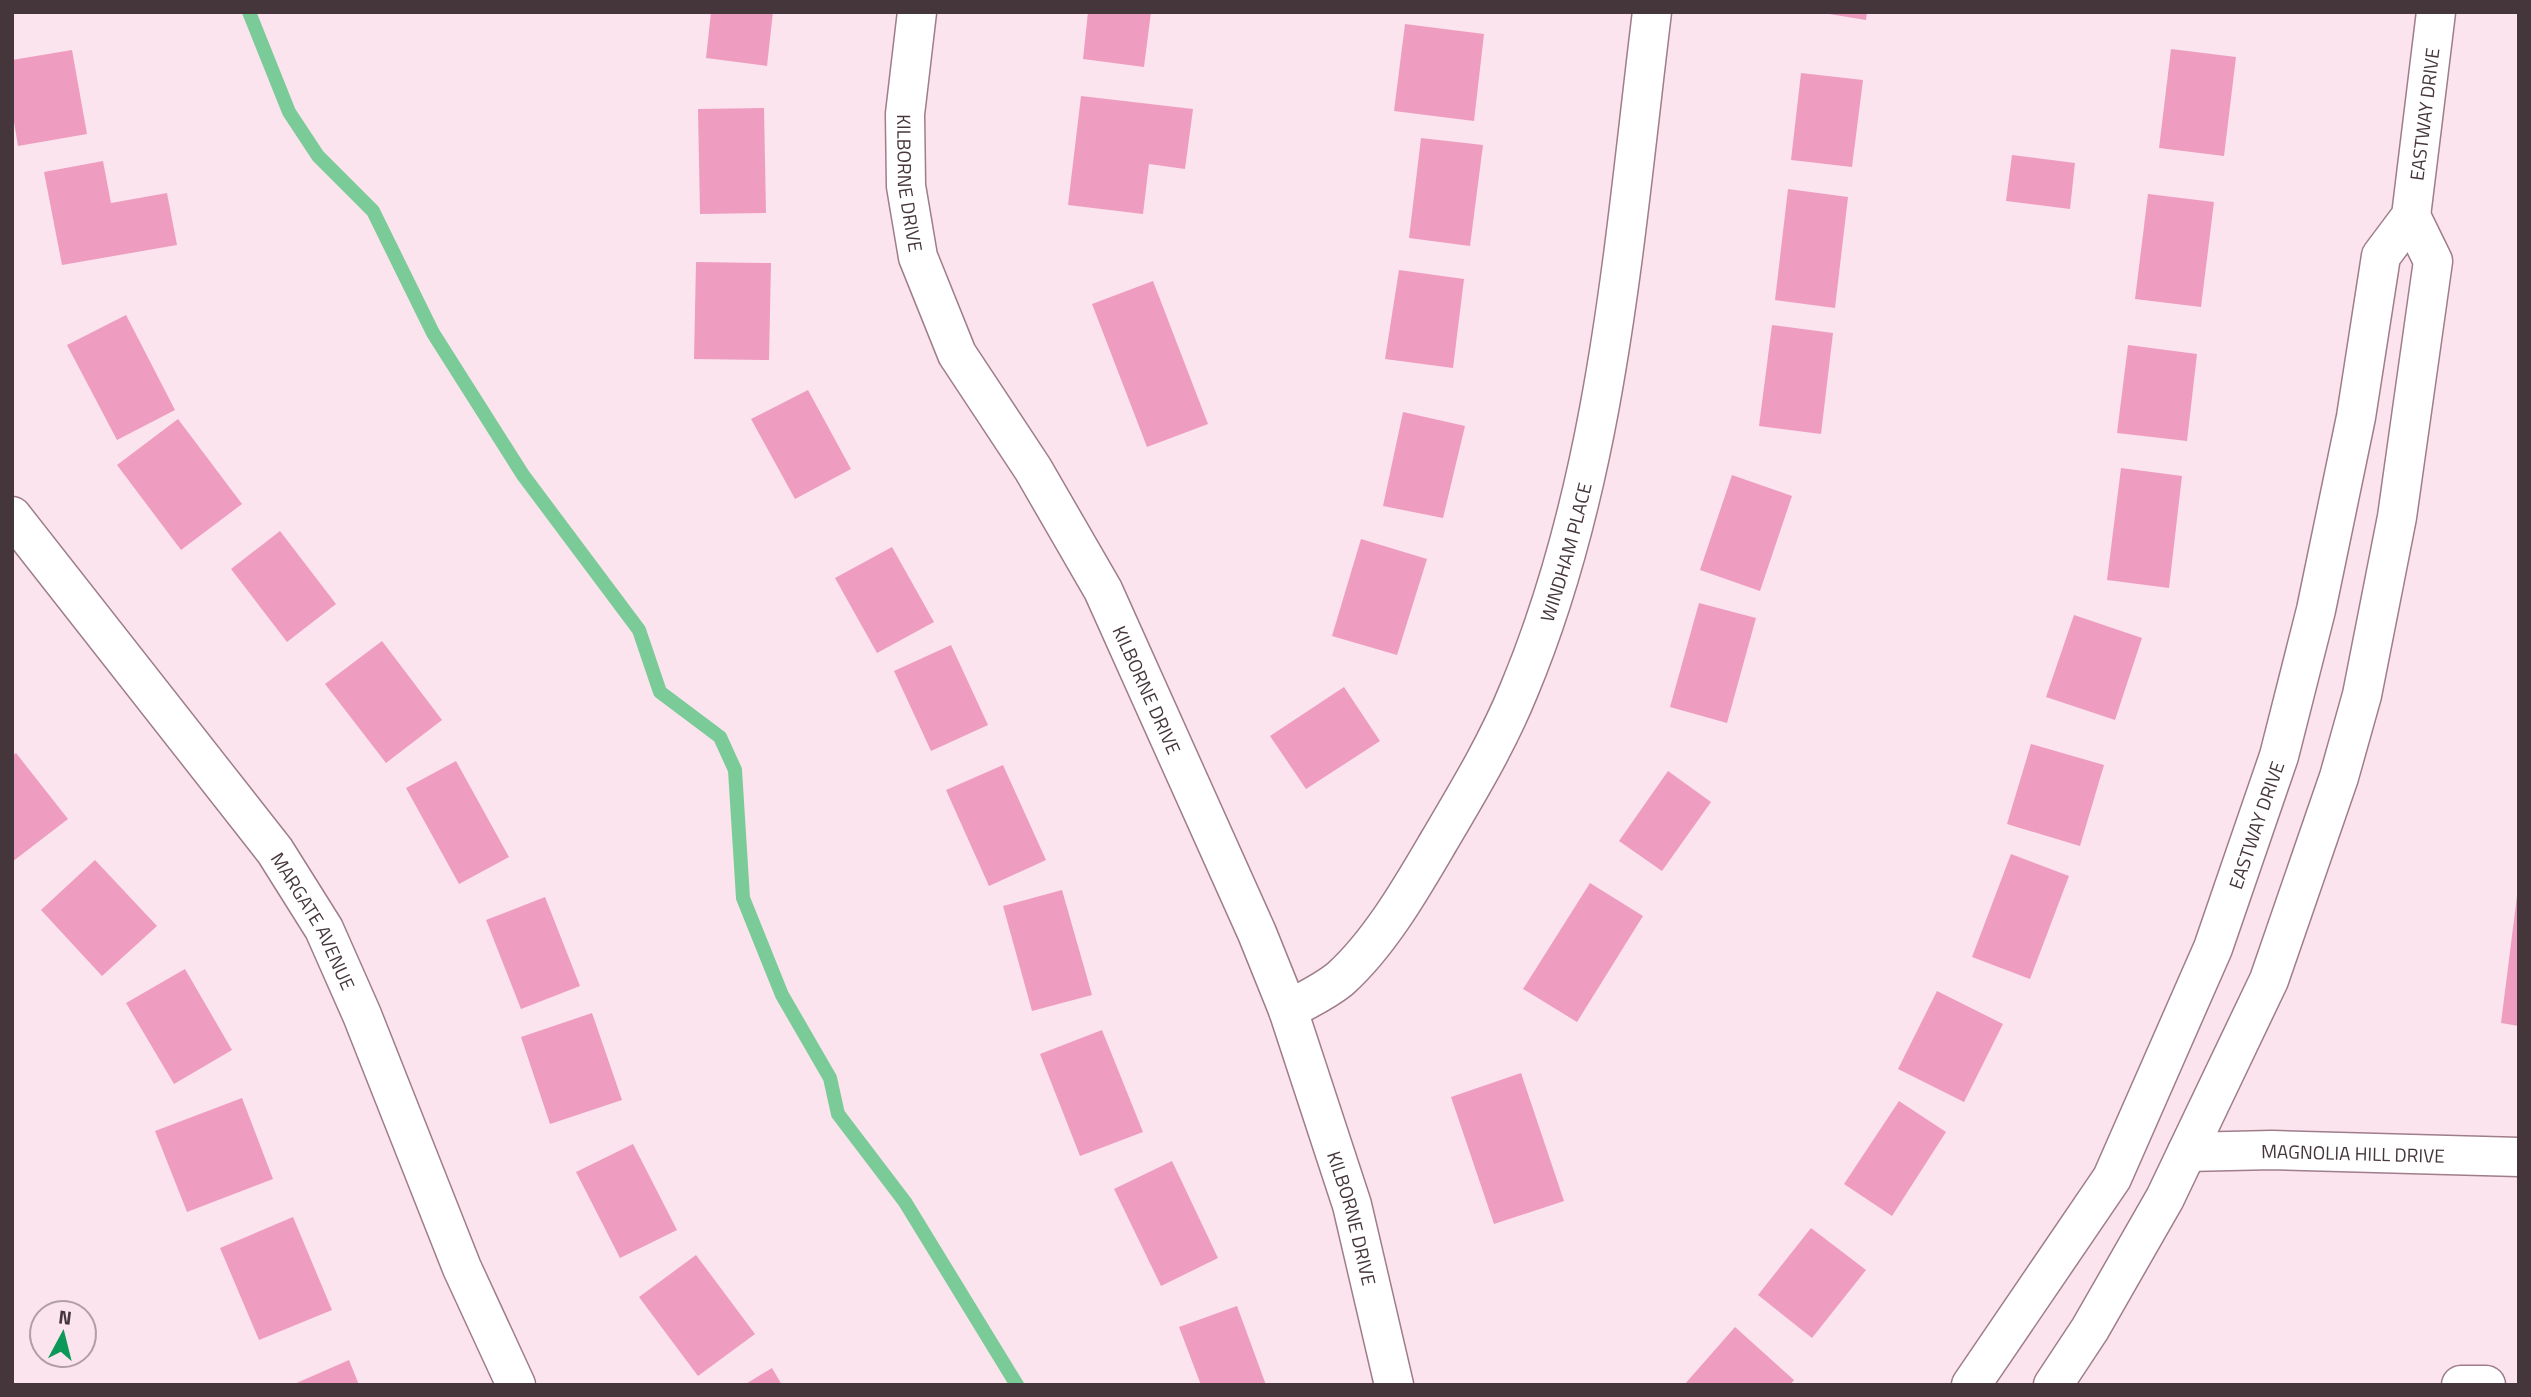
<svg xmlns="http://www.w3.org/2000/svg" width="2531" height="1397" viewBox="0 0 2531 1397" font-family="'Titillium Web',sans-serif">
<rect width="100%" height="100%" fill="#fbe4ed"/>
<g fill="none" stroke-linecap="round" stroke-linejoin="round">
<polyline stroke="#7bcb99" stroke-width="14" points="249,12 289,112 318,156 373,211 433,333 523,475 639,630 660,692 720,737 735,770 743,898 782,995 830,1078 838,1114 905,1202 1017,1385"/>
</g>
<g fill="#ee9dc1">
<polygon points="711,12 773,12 767,66 706,58"/>
<polygon points="1088,12 1151,12 1144,67 1083,59"/>
<polygon points="1817,12 1867,12 1866,20"/>
<polygon points="1405,24 1484,34 1474,121 1394,111"/>
<polygon points="2171,49 2236,57 2224,156 2159,148"/>
<polygon points="72,50 87,134 18,146 12,110 12,60"/>
<polygon points="1801,73 1863,80 1852,167 1791,160"/>
<polygon points="1081,96 1193,109 1185,169 1149,164 1143,214 1068,205"/>
<polygon points="764,108 766,213 700,214 698,109"/>
<polygon points="1421,138 1483,145 1470,246 1409,238"/>
<polygon points="2012,155 2075,163 2070,209 2006,201"/>
<polygon points="103,161 111,203 167,193 177,245 62,265 44,172"/>
<polygon points="1788,189 1848,197 1835,308 1775,300"/>
<polygon points="2148,194 2214,202 2201,307 2135,299"/>
<polygon points="696,262 771,263 769,360 694,359"/>
<polygon points="1399,270 1464,279 1453,368 1385,359"/>
<polygon points="1153,281 1208,424 1147,447 1092,304"/>
<polygon points="126,315 175,410 117,440 67,345"/>
<polygon points="1772,325 1833,333 1821,434 1759,426"/>
<polygon points="2128,345 2197,354 2187,441 2117,433"/>
<polygon points="808,390 851,469 795,499 751,419"/>
<polygon points="1403,412 1465,426 1443,518 1383,506"/>
<polygon points="178,419 242,504 181,550 117,465"/>
<polygon points="2121,468 2182,476 2169,588 2107,580"/>
<polygon points="1732,475 1792,496 1760,591 1700,570"/>
<polygon points="280,531 336,604 287,642 231,569"/>
<polygon points="1361,539 1427,559 1397,655 1332,636"/>
<polygon points="892,547 934,622 877,653 835,578"/>
<polygon points="1699,603 1756,618 1727,723 1670,707"/>
<polygon points="2074,615 2142,638 2115,720 2046,697"/>
<polygon points="382,641 442,720 386,763 325,684"/>
<polygon points="951,645 988,725 931,751 894,671"/>
<polygon points="1344,687 1380,741 1306,789 1270,736"/>
<polygon points="2031,744 2104,765 2080,846 2007,824"/>
<polygon points="16,753 68,819 12,862 12,756"/>
<polygon points="456,761 509,857 459,884 406,788"/>
<polygon points="1003,765 1046,860 989,886 946,790"/>
<polygon points="1668,771 1711,802 1662,871 1619,841"/>
<polygon points="2011,854 2069,876 2030,979 1972,957"/>
<polygon points="95,860 157,926 102,976 41,910"/>
<polygon points="1590,883 1643,916 1577,1022 1523,989"/>
<polygon points="1062,890 1092,995 1032,1011 1003,906"/>
<polygon points="2517,896 2519,896 2519,1026 2501,1023"/>
<polygon points="545,897 580,986 521,1009 486,920"/>
<polygon points="185,969 232,1050 174,1084 126,1003"/>
<polygon points="1937,991 2003,1024 1964,1102 1898,1069"/>
<polygon points="592,1013 622,1100 550,1124 521,1037"/>
<polygon points="1102,1030 1143,1132 1080,1156 1040,1054"/>
<polygon points="1521,1073 1564,1201 1494,1224 1451,1097"/>
<polygon points="242,1098 273,1179 187,1212 155,1131"/>
<polygon points="1899,1101 1946,1132 1892,1216 1844,1184"/>
<polygon points="633,1144 677,1230 620,1258 576,1172"/>
<polygon points="1172,1161 1218,1258 1161,1286 1114,1189"/>
<polygon points="293,1217 332,1310 259,1340 220,1248"/>
<polygon points="1811,1228 1866,1270 1812,1338 1758,1295"/>
<polygon points="696,1255 755,1334 698,1376 639,1297"/>
<polygon points="1237,1306 1266,1385 1201,1385 1179,1327"/>
<polygon points="1735,1327 1794,1380 1790,1385 1684,1385"/>
<polygon points="349,1360 359,1385 292,1385"/>
<polygon points="772,1368 782,1385 744,1385"/>
</g>
<g fill="none" stroke-linecap="round" stroke-linejoin="round">
<defs>
<g id="minor">
<path id="s1" d="M917 12 905 114 906 186 918 257 957 354 1033 469 1103 590 1257 933 1288 1010 1352 1205 1394 1385"/>
<path id="s2" d="M12 516 275 851 324 929 362 1015 462 1268 516 1385"/>
<path id="s3" d="M1288 1010C1306 1000 1324 992 1340 979 1380 943 1412 887 1439 841 1468 792 1498 742 1519 690 1608 477 1624 239 1652 12"/>
<path id="s4" d="M2187 1152 2272 1150 2519 1157"/>
<polyline points="2461,1385 2486,1385"/>
</g>
<g id="primary">
<path id="s5" d="M1971 1385 2112 1178 2213 948 2279 756 2316 610 2356 417 2381 256 2411 216 2436 12"/>
<polyline points="2053,1385 2090,1329 2165,1198 2269,980 2339,777 2362,695 2397,517 2433,261 2411,216"/>
</g>
</defs>
<use href="#minor" stroke="#9f7d8b" stroke-width="41"/>
<use href="#primary" stroke="#9f7d8b" stroke-width="41"/>
<use href="#minor" stroke="#fff" stroke-width="38"/>
<use href="#primary" stroke="#fff" stroke-width="38"/>
</g>
<g text-anchor="middle" dominant-baseline="central" stroke-width="6" stroke-linejoin="round" paint-order="stroke">
<g font-size="19" fill="#45363c" stroke="#fbe4ed">
<text stroke="none"><textPath href="#s5" startOffset="1368">EASTWAY DRIVE</textPath></text>
<text stroke="none"><textPath href="#s1" startOffset="172">KILBORNE DRIVE</textPath></text>
<text stroke="none"><textPath href="#s3" startOffset="548">WINDHAM PLACE</textPath></text>
<text stroke="none"><textPath href="#s1" startOffset="738">KILBORNE DRIVE</textPath></text>
<text stroke="none"><textPath href="#s5" startOffset="632">EASTWAY DRIVE</textPath></text>
<text stroke="none"><textPath href="#s2" startOffset="506">MARGATE AVENUE</textPath></text>
<text stroke="none"><textPath href="#s4" startOffset="166">MAGNOLIA HILL DRIVE</textPath></text>
<text stroke="none"><textPath href="#s1" startOffset="1306">KILBORNE DRIVE</textPath></text>
</g>
</g>
<rect width="2531" height="1397" fill="none" stroke="#45363c" stroke-width="28"/>
<g transform="translate(63 1334) rotate(7)"><circle r="33" fill="#fbe4ed" stroke="#b29ea6" stroke-width="2"/>
<path d="M0-5L12 26L0 18L-12 26Z" fill="#0b9859"/>
<text y="-10" font-size="19" font-weight="bold" text-anchor="middle" fill="#45363c">N</text>
</g>
</svg>
